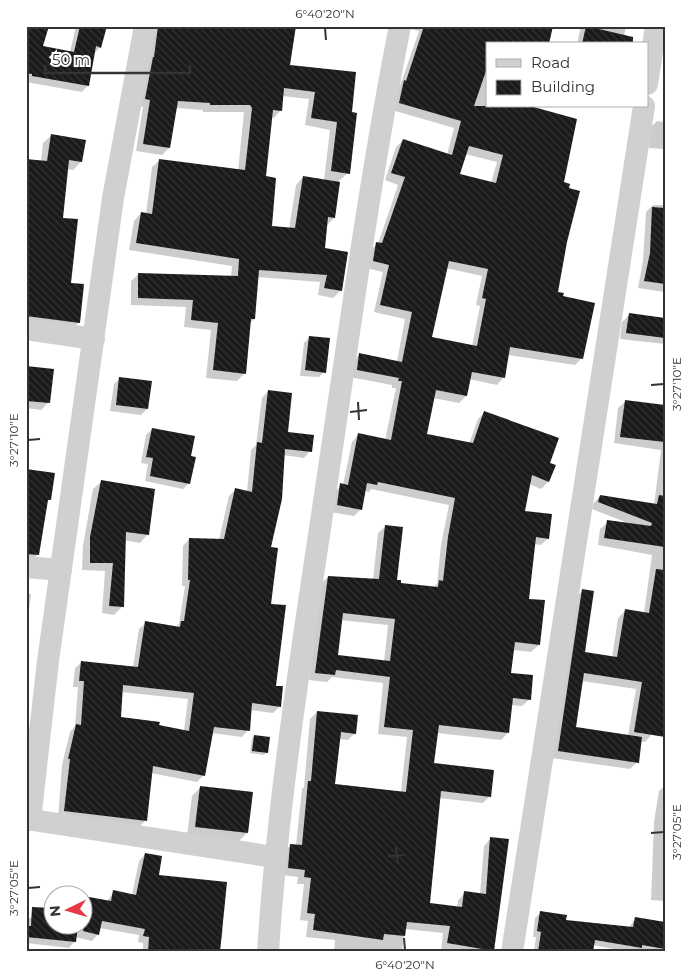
<svg xmlns="http://www.w3.org/2000/svg" width="691" height="978" viewBox="0 0 691 978" font-family="Montserrat,sans-serif">
<defs>
<pattern id="building-back-hatch" width="6" height="6" patternUnits="userSpaceOnUse" patternTransform="scale(1.25)"><rect width="6" height="6" fill="#1a1a1a"/><path d="M-1 5l2 2M0 0l6 6M5-1l2 2" fill="none" stroke="#333"/></pattern>
</defs>
<rect width="100%" height="100%" fill="#fff"/>
<g fill="#0003" fill-rule="evenodd">
<polygon points="26,26 48,26 42,47 70,52 76,26 106,26 100,47 94,54 88,85 82,92 26,82"/>
<path d="M153 26H295L289 66 350 113 348 173 339 181 334 218 326 226 323 249 341 290 333 298 318 295 320 282 257 277 254 319 250 323 245 373 237 381 206 378 211 330 184 327 186 307 131 305V281L139 274 231 277 232 266 129 250 134 221 141 213 146 214 152 167 160 160 238 171 244 112H203V110L176 108 169 148 162 155 136 151 143 107 138 106ZM282 96 309 99 305 125 330 130 324 180 303 177 296 185 289 229 271 227 265 177 271 117 274 118 281 110Z"/>
<path d="M410 26H551L487 44V106L562 183 566 242 556 293 582 358 575 365 508 355 504 377 497 385 469 379 466 396 459 403 433 398 426 435 469 444 478 419 485 412 549 464 548 482 541 489 529 484 523 512 548 538 541 545 534 544 528 600 539 645 531 652 513 650 510 674 530 699 522 706 511 705 508 733 501 740 437 733 433 764 490 796 483 803 439 798 428 904 457 908 458 900 465 893 480 894 484 846 491 838V952H441L443 933 405 929 402 952H334L335 940 306 937 308 921 300 920 304 884H297L298 877 282 875 284 852 291 845H296L302 789 304 787 310 719 317 712 355 733 348 740 339 739 334 785 401 792 407 737 378 734 383 683 332 677 327 682 309 680 321 584 328 577 373 580 378 533 386 526 396 581 399 584 433 588 437 584 441 545 449 505 371 489 369 492 365 491 361 509 354 516 330 512 333 492 343 485 352 442 359 434 385 440 396 388H392V385L350 377 353 361 360 354 397 362 405 319 374 312 383 272 366 268 369 250 378 244 398 185 385 180 396 147 403 140 447 155 454 128 392 110 397 89 400 86 419 31 410 29ZM465 154 497 162 491 183 458 175ZM446 268 482 276 476 305 480 306 472 346 431 338ZM340 620 388 625 384 662 336 656Z"/>
<polygon points="581,26 626,26 624,36 628,44 577,44"/>
<polygon points="657,121 665,122 665,149 649,148 650,128"/>
<polygon points="52,135 81,162 73,170 67,169 62,219 70,284 79,322 71,331 26,325 26,160 41,161 43,143"/>
<polygon points="653,205 665,205 665,292 638,288 643,261 646,212"/>
<polygon points="629,315 665,319 665,344 620,339 622,322"/>
<polygon points="310,337 325,371 319,377 300,376 304,343"/>
<polygon points="26,367 48,403 41,410 26,408"/>
<polygon points="120,378 147,409 141,415 110,411 114,384"/>
<path d="M268 391 287 433 310 451 304 458 283 455 269 548 275 687 280 706 273 713 251 710 248 730 242 737 211 733 204 775 197 782 151 773 146 820 139 827 58 818 62 765 70 732 75 726 78 687H73L75 668 82 662 133 667 139 629 146 623 176 627 179 624 185 586H182L183 546 189 539 219 540 229 496 235 490 247 492 251 450 256 445 262 398ZM121 692 188 699 184 731 119 718Z"/>
<path d="M626 401 665 406V657L652 734 645 742 640 741 637 762 630 769 552 758 575 598 582 591 584 653 612 658 618 618 625 611 644 613 652 555 598 545 600 529 608 522 628 523 592 509 593 504 600 496 654 505 661 450 614 443 618 408ZM582 681 636 689 628 736 574 728Z"/>
<polygon points="152,429 189,457 189,483 183,489 145,481 148,464 141,463 146,435"/>
<polygon points="26,470 49,499 46,503 38,554 32,560 26,560"/>
<polygon points="101,482 147,535 140,543 124,540 122,607 114,615 102,613 105,571 82,570 83,546 93,489"/>
<polygon points="26,594 31,594 26,633"/>
<polygon points="254,736 267,752 264,755 250,753 252,739"/>
<polygon points="665,786 665,901 651,900 654,822 659,791"/>
<polygon points="201,787 247,833 238,842 187,836 192,796"/>
<polygon points="145,854 157,876 223,931 219,952 143,952 143,943 138,942 139,935 99,928 98,934 92,941 75,937 75,941 69,948 26,943 26,922 32,916 52,913 52,926 82,926 82,909 93,908 107,901 114,892 132,895 139,861"/>
<polygon points="541,912 564,921 629,928 635,918 665,924 665,952 628,952 593,945 592,952 534,952 536,937 533,937 535,918"/>
</g>
<g fill="url(#building-back-hatch)" fill-rule="evenodd">
<polygon points="29,26 49,26 43,46 74,52 80,26 107,26 101,48 96,46 89,86 32,76 32,74 26,73 26,35"/>
<polygon points="158,26 296,26 290,65 356,72 352,112 357,113 350,174 331,171 337,122 311,118 315,92 284,88 282,111 273,110 266,176 276,178 272,226 295,228 303,176 340,182 335,218 328,217 325,248 348,252 342,291 324,288 327,275 259,270 255,319 251,319 246,374 213,370 218,323 191,320 193,300 138,298 138,273 238,276 239,259 136,243 141,212 152,214 159,159 245,170 252,108 250,105 210,105 210,103 178,101 170,148 143,144 150,100 145,99 153,57 154,57"/>
<path d="M424 26H553L549 44H487V68L474 106H530L577 119 564 182 570 184 569 188 580 191 567 242 558 292 564 293 563 296 595 303 583 359 510 347 505 378 472 372 467 396 436 390 427 434 473 443 484 411 559 438 550 463 556 465 549 482 532 475 525 511 552 514 549 539 536 537 529 599 545 600 540 645 515 642 511 673 533 675 531 700 513 698 509 733 439 725 434 763 494 770 491 797 441 791 430 903 462 907 464 891 486 894 490 837 509 839 494 951 447 943 450 926 407 922 405 936 384 934 383 940 313 930 315 914 307 913 311 878 304 877 305 870 288 868 290 844 302 845 308 781H311L317 711 358 715 356 734 341 732 335 784 406 792 413 730 384 727 390 677 336 670 335 675 315 673 328 576 379 579 385 525 403 527 397 580H401V583L438 587 439 580 443 581 448 537 455 498 378 482 377 485 367 483 362 510 337 505 340 483 348 485 358 433 391 440 402 381H398L399 378 357 370 359 353 402 362 412 312 380 305 389 265 373 261 376 242 382 243 405 177 391 173 403 139 452 155 461 121 399 103 404 80 406 81ZM469 146 503 155 496 183 460 174ZM449 261 488 269 482 298 486 299 477 346 432 337ZM343 613 395 619 390 661 338 655Z"/>
<polygon points="586,26 633,37 633,44 582,44"/>
<polygon points="51,134 86,140 82,162 69,160 63,218 78,219 71,283 84,284 80,323 26,316 26,159 47,161"/>
<polygon points="652,207 665,208 665,284 644,281 650,253"/>
<polygon points="629,313 665,318 665,338 626,333"/>
<polygon points="309,336 330,338 326,373 305,370"/>
<polygon points="26,366 54,369 50,403 26,401"/>
<polygon points="119,377 152,381 148,409 116,405"/>
<path d="M268 390 292 393 288 432 314 435 312 452 285 449 282 499 271 547 278 548 271 604 286 605 276 686H283L281 707 252 703 250 731 214 727 205 776 153 766 147 821 64 811 70 759H68L76 724 81 725 84 681H79L81 661 138 667 145 621 180 627 181 621H184L190 580H188L189 538 224 539 235 488 252 492 257 442 262 443ZM123 685 194 693 189 731 159 725 160 722 121 717Z"/>
<polygon points="625,400 665,405 665,442 620,437"/>
<polygon points="152,428 195,436 191,456 196,457 190,484 150,476 153,458 146,457"/>
<polygon points="26,469 55,473 51,500 48,500 39,555 26,554"/>
<polygon points="101,480 155,489 149,535 126,532 124,607 109,606 113,563 90,563 90,537"/>
<polygon points="600,495 657,504 659,495 665,496 665,547 604,538 607,520 651,526 652,523 598,502"/>
<polygon points="656,569 665,570 665,737 634,732 642,682 584,673 576,727 642,737 639,763 558,751 582,589 594,591 585,652 617,657 625,609 649,613"/>
<polygon points="254,735 270,737 268,753 252,751"/>
<polygon points="200,786 253,792 248,833 195,827"/>
<polygon points="145,853 162,856 159,875 227,882 220,952 148,952 149,937 143,936 145,929 102,921 99,935 83,931 89,897 111,901 113,890 136,895"/>
<polygon points="32,907 52,908 52,926 78,926 76,942 26,937 26,926 31,926"/>
<polygon points="540,911 567,915 566,920 633,927 635,917 665,922 665,949 642,945 642,948 595,940 593,952 538,952 541,932 537,931"/>
</g>
<g fill="none" stroke-linecap="round" stroke-linejoin="round">
<g stroke="#d0d0d0" stroke-width="22">
<polyline points="647,84 656,26"/>
<polyline points="26,329 94,339"/>
<polyline points="26,567 61,570"/>
<polyline points="26,819 274,857"/>
<polyline points="30,820 48,661 113,198 145,26"/>
<path d="M268 952C278 794 304 638 327 481 350 329 370 177 400 26"/>
<polyline points="512,952 644,106"/>
</g>
</g>
<path fill="none" stroke="#333" stroke-width="2" d="M325 28 326 40M651 385 664 384M358 402 359 420M350 412 367 410M28 440 40 439M651 833 664 832M396 847 398 864M388 856 406 855M28 888 40 887M404 938 405 950"/>
<rect width="691" height="978" fill="none" stroke="#ffffff" stroke-width="55"/>
<rect x="486" y="42" width="162" height="65" fill="#ffffff" stroke="#adadad"/>
<rect x="496" y="59" width="25" height="8" fill="#d0d0d0" stroke="#adadad"/>
<text x="531" y="68" font-size="15" fill="#333333">Road</text>
<rect x="496" y="80" width="25" height="15" fill="url(#building-back-hatch)" stroke="#adadad"/>
<text x="531" y="92" font-size="15" fill="#333333">Building</text>
<g transform="translate(68 910) rotate(265)"><circle r="24" fill="#ffffff" stroke="#adadad"/>
<path d="M0-4L9 19L0 12L-9 19Z" fill="#e63946"/>
<text y="-8" font-size="14" font-weight="bold" text-anchor="middle" fill="#333333">N</text>
</g>
<path d="M45 65v8h145v-8" fill="none" stroke="#333333" stroke-width="2.5"/>
<text x="52" y="65" font-size="15" fill="#333333" stroke="#ffffff" stroke-width="4" paint-order="stroke">50 m</text>
<rect x="28" y="28" width="636" height="922" fill="none" stroke="#333" stroke-width="2"/>
<g font-size="12" text-anchor="middle" fill="#333">
<text x="325" y="18">6°40'20"N</text>
<text transform="translate(677 384) rotate(-90)" y="4">3°27'10"E</text>
<text transform="translate(14 440) rotate(-90)" y="4">3°27'10"E</text>
<text transform="translate(677 832) rotate(-90)" y="4">3°27'05"E</text>
<text transform="translate(14 888) rotate(-90)" y="4">3°27'05"E</text>
<text x="405" y="969">6°40'20"N</text>
</g>
</svg>
